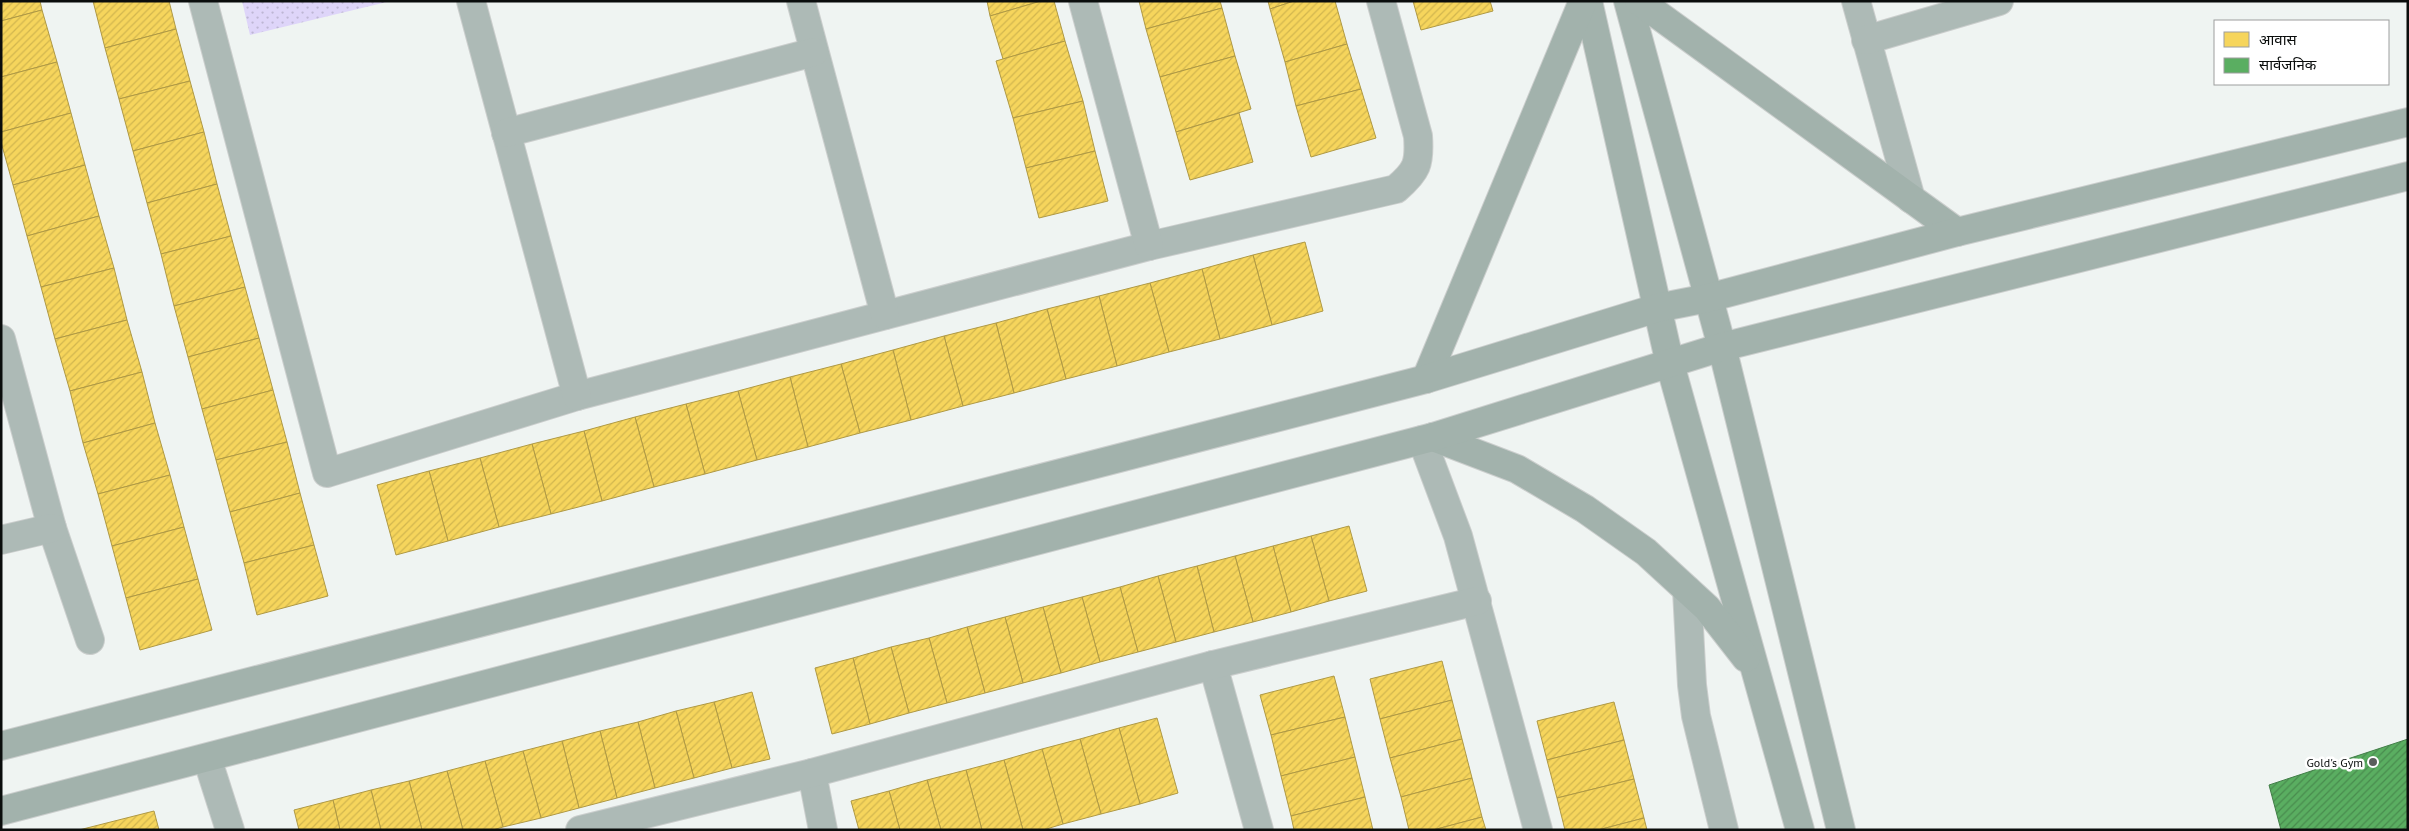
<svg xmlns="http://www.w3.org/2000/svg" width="2409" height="831" viewBox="0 0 2409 831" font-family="'PT Sans','Noto Sans Devanagari',sans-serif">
<defs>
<pattern id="park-dots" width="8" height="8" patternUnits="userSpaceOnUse" patternTransform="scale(1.25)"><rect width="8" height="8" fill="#ded5f9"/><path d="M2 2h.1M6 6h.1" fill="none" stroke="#bdb6d4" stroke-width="1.8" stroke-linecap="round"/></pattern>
<pattern id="homes-hatch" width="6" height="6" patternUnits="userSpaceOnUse" patternTransform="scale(1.25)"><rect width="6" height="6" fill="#f6d55c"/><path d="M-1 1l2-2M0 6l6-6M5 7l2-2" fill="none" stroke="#d2b64f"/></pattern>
<pattern id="public-hatch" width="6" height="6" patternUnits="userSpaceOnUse" patternTransform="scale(1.25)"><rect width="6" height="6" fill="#5aae61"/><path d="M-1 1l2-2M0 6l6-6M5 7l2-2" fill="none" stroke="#498c4e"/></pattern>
</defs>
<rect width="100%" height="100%" fill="#eff4f2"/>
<polygon fill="url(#park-dots)" points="242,1 391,1 250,35"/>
<g fill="url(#homes-hatch)" stroke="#af9944">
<polygon points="1,1 40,1 42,10 1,21"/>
<polygon points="93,1 169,1 176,29 105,48"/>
<polygon points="987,1 1041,1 990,16"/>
<polygon points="1041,1 1054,1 1065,41 1003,59 990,16"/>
<polygon points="1139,1 1220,1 1222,8 1146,29"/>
<polygon points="1268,1 1294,1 1270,9"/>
<polygon points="1294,1 1335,1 1347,44 1285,62 1270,9"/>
<polygon points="1413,1 1490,1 1493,11 1421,30"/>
<polygon points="1222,8 1235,56 1160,77 1146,29"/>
<polygon points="42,10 57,62 1,77 1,21"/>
<polygon points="176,29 190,81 119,99 105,48"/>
<polygon points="1065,41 1083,101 1013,118 996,61"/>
<polygon points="1347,44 1361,89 1296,106 1285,62"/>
<polygon points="1235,56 1251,109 1176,132 1160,77"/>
<polygon points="57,62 71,113 1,132 1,77"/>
<polygon points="190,81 204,132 133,151 119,99"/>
<polygon points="1361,89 1376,138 1311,157 1296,106"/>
<polygon points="1083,101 1095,151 1026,168 1013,118"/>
<polygon points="71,113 85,165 13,185 1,142 1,132"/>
<polygon points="1239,113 1253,162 1190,180 1176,132"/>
<polygon points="204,132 217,184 147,203 133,151"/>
<polygon points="1095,151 1108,201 1039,218 1026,168"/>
<polygon points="85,165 99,216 27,236 13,185"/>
<polygon points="217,184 231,236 161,254 147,203"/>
<polygon points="99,216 114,268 41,287 27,236"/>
<polygon points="231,236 245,287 174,306 161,254"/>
<polygon points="1305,242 1323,311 1272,325 1253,255"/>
<polygon points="1253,255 1272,325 1220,339 1202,269"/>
<polygon points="114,268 127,320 55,339 41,287"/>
<polygon points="1202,269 1220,339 1169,352 1150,283"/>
<polygon points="1150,283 1169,352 1117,366 1099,296"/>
<polygon points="245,287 259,338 188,357 174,306"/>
<polygon points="1099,296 1117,366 1066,379 1047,309"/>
<polygon points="1047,309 1066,379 1014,393 996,323"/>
<polygon points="127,320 142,372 70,391 55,339"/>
<polygon points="996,323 1014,393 963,406 944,336"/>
<polygon points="944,336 963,406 911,420 893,350"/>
<polygon points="259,338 273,390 202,409 188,357"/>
<polygon points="893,350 911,420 860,433 841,364"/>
<polygon points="841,364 860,433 808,447 790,377"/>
<polygon points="142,372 155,423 83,443 70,391"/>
<polygon points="790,377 808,447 757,460 738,391"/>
<polygon points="273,390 287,442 216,460 202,409"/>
<polygon points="738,391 757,460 705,474 686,404"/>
<polygon points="686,404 705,474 654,487 635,417"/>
<polygon points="635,417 654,487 602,501 584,431"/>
<polygon points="155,423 170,475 98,494 83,443"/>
<polygon points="584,431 602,501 551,514 532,444"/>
<polygon points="287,442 300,493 230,512 216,460"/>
<polygon points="532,444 551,514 499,527 480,458"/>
<polygon points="480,458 499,527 448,541 429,471"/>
<polygon points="429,471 448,541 396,555 377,485"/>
<polygon points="170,475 184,527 112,546 98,494"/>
<polygon points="300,493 314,545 244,563 230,512"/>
<polygon points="1349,526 1367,591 1329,601 1311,536"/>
<polygon points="184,527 198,579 126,598 112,546"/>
<polygon points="1311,536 1329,601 1291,612 1273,546"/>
<polygon points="314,545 328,596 257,615 244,563"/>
<polygon points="1273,546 1291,612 1253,622 1235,556"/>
<polygon points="1235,556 1253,622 1214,632 1197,566"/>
<polygon points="1197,566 1214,632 1176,642 1158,576"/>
<polygon points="1158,576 1176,642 1138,652 1120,587"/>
<polygon points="198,579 212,630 140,650 126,598"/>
<polygon points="1120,587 1138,652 1100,662 1082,597"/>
<polygon points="1082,597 1100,662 1061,673 1043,607"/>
<polygon points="1043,607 1061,673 1023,683 1005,617"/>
<polygon points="1005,617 1023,683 985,693 967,627"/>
<polygon points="967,627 985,693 947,703 929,638"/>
<polygon points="929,638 947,703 909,713 891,647"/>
<polygon points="891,647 909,713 870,724 853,658"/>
<polygon points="853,658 870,724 832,734 815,668"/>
<polygon points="1442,661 1452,700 1380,719 1370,679"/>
<polygon points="1334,676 1345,717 1271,735 1260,695"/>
<polygon points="752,692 770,759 732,768 714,702"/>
<polygon points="1452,700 1462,739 1390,758 1380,719"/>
<polygon points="714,702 732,768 694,778 676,711"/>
<polygon points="1614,702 1624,740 1547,760 1537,721"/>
<polygon points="676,711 694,778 655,788 638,722"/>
<polygon points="1345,717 1355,757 1281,776 1271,735"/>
<polygon points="1157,718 1178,793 1140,804 1119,728"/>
<polygon points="638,722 655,788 617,798 600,731"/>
<polygon points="1119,728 1140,804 1101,814 1080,739"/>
<polygon points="600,731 617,798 579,808 562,741"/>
<polygon points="1080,739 1101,814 1063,824 1042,749"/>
<polygon points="1462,739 1472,778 1401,797 1390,758"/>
<polygon points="1624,740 1634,779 1557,798 1547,760"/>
<polygon points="562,741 579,808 541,818 523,751"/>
<polygon points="1042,749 1063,824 1043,830 1023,830 1004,760"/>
<polygon points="523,751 541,818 503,827 485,761"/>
<polygon points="1355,757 1365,797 1291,816 1281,776"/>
<polygon points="1004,760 1023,830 982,830 966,770"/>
<polygon points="485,761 503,827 493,830 463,830 447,771"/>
<polygon points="966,770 982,830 941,830 927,780"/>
<polygon points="447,771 463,830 422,830 409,781"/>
<polygon points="1472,778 1482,817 1433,830 1409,830 1401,797"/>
<polygon points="1634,779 1644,818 1598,830 1565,830 1557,798"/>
<polygon points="927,780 941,830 900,830 889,791"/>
<polygon points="409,781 422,830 381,830 371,790"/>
<polygon points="371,790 381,830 340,830 333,800"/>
<polygon points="889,791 900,830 859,830 851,801"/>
<polygon points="1365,797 1373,830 1294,830 1291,816"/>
<polygon points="333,800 340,830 299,830 294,810"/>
<polygon points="154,811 159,830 79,830"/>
<polygon points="1482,817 1486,830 1433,830"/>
<polygon points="1644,818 1647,830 1598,830"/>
</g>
<polygon fill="url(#public-hatch)" stroke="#427e48" points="2408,739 2408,830 2281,830 2269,785"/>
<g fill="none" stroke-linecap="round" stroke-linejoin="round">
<defs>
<g id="minor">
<path d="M203 1 327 473 577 396 1149 246 1396 189C1417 171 1420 164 1418 136L1381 1"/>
<polyline points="471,1 577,396"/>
<polyline points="801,1 885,315"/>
<polyline points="1083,1 1149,246"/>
<polyline points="1856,1 1911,199"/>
<polyline points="1866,40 1999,1"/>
<polyline points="506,133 814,52"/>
<polyline points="1,339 52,528 90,640"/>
<polyline points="1422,440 1458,536 1538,830"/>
<polyline points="1,540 52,528"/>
<polyline points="1687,590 1692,685 1696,716 1724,830"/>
<polyline points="1213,665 1259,830"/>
<polyline points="207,758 230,830"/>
<polyline points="812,773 823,830"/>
<polyline points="580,830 812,773 1213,665 1477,601"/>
</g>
<g id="major">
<polyline points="1588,1 1670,364 1800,830"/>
<polyline points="1628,1 1722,347 1841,830"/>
<polyline points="1639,1 1957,232"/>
<polyline points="1426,379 1583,1"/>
<polyline points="1433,437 1517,469 1585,509 1646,552 1707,608 1746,658"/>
<polyline points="1,746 1426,379 1657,308 1708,298 1957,232 2408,122"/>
<polyline points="1,811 1433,437 1722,347 2408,176"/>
</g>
</defs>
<use href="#minor" stroke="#cbcecd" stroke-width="30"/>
<use href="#major" stroke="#cbcecd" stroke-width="30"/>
<use href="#minor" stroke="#adbab6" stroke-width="28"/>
<use href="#major" stroke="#a2b2ac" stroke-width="28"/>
</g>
<circle fill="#5a5e5c" stroke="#fff" stroke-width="2" cx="2373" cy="762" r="5"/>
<g text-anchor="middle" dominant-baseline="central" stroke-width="5" stroke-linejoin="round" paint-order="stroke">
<g font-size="12" fill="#0a0d0c" stroke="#fff" text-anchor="end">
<text x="2363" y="762">Gold's Gym</text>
</g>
</g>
<rect width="2409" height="831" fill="none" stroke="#0a0d0c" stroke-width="5"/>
<rect x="2214" y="20" width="175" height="65" fill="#ffffff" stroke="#9d9e9e"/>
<rect x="2224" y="32" width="25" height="15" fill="#f6d55c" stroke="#9d9e9e"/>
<text x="2259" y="45" font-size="15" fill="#0a0d0c">आवास</text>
<rect x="2224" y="58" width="25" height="15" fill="#5aae61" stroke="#9d9e9e"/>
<text x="2259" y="70" font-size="15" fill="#0a0d0c">सार्वजनिक</text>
</svg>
